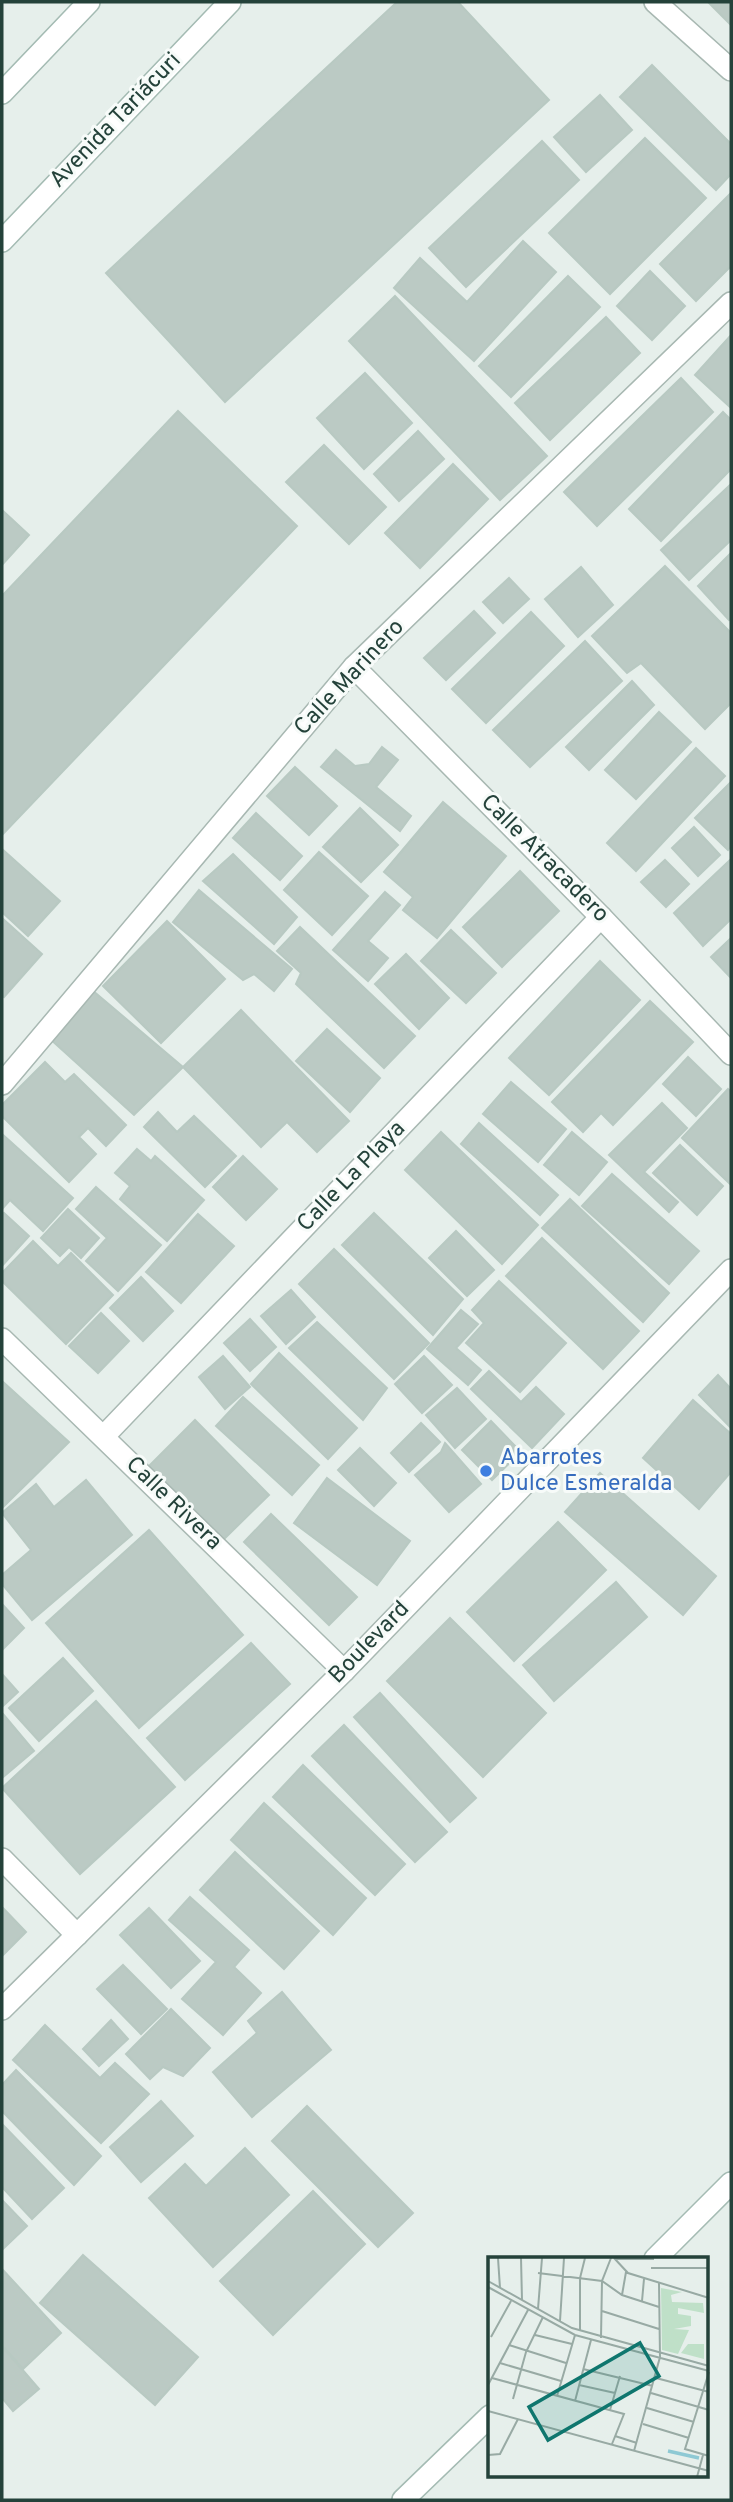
<svg xmlns="http://www.w3.org/2000/svg" width="733" height="2502" viewBox="0 0 733 2502" font-family="Overpass,sans-serif">
<rect width="100%" height="100%" fill="#e6efeb"/>
<g fill="#bbcac4" stroke="#b8c9c2" stroke-width="2">
<polygon points="397,2 458,2 549,100 225,402 106,273"/>
<polygon points="708,2 731,2 731,25"/>
<polygon points="652,65 731,144 731,174 716,190 620,97"/>
<polygon points="600,95 632,130 586,172 554,137"/>
<polygon points="645,138 706,198 610,294 549,233"/>
<polygon points="542,141 579,180 466,287 429,248"/>
<polygon points="731,193 731,266 696,301 660,264"/>
<polygon points="523,241 556,272 474,361 394,288 420,258 467,302"/>
<polygon points="650,271 685,306 652,340 617,306"/>
<polygon points="568,276 600,307 511,397 479,366"/>
<polygon points="395,296 547,456 500,500 349,341"/>
<polygon points="606,317 640,353 550,440 515,403"/>
<polygon points="731,335 731,408 695,375"/>
<polygon points="365,373 412,423 364,469 317,418"/>
<polygon points="681,378 713,412 597,526 564,492"/>
<polygon points="178,411 297,526 2,835 2,596"/>
<polygon points="723,412 731,420 731,469 661,541 629,509"/>
<polygon points="418,431 444,459 399,501 374,474"/>
<polygon points="324,445 386,507 349,544 286,482"/>
<polygon points="453,464 488,499 420,568 385,533"/>
<polygon points="731,484 731,540 689,580 661,550"/>
<polygon points="2,510 29,535 2,565"/>
<polygon points="731,553 731,618 729,620 698,586"/>
<polygon points="665,566 731,633 731,703 705,729 641,663 627,673 592,636"/>
<polygon points="581,567 613,605 578,637 545,599"/>
<polygon points="509,578 529,599 503,623 483,602"/>
<polygon points="474,611 495,633 446,680 424,658"/>
<polygon points="531,612 564,646 486,723 452,689"/>
<polygon points="585,641 622,681 530,767 493,730"/>
<polygon points="632,681 654,705 589,770 566,747"/>
<polygon points="659,712 691,742 636,799 605,770"/>
<polygon points="382,747 398,760 376,787 411,816 400,831 321,767 336,750 355,766 369,764"/>
<polygon points="696,748 725,776 636,871 607,843"/>
<polygon points="295,767 337,806 309,835 267,796"/>
<polygon points="731,782 731,846 728,850 695,818"/>
<polygon points="443,802 506,856 437,938 403,910 413,897 384,872"/>
<polygon points="360,808 398,845 361,882 323,847"/>
<polygon points="256,813 302,856 280,880 233,838"/>
<polygon points="694,827 720,855 698,876 672,848"/>
<polygon points="2,849 60,901 28,936 2,912"/>
<polygon points="319,852 368,896 332,935 284,890"/>
<polygon points="233,854 297,917 274,944 203,881"/>
<polygon points="731,859 731,919 703,946 674,913"/>
<polygon points="665,860 689,884 666,907 641,882"/>
<polygon points="520,871 559,911 502,967 463,927"/>
<polygon points="199,890 292,969 274,991 254,974 243,980 173,922"/>
<polygon points="385,892 400,905 368,941 388,958 368,981 333,950"/>
<polygon points="2,918 42,954 4,997 2,995"/>
<polygon points="167,921 225,979 161,1043 103,986"/>
<polygon points="300,927 415,1036 384,1068 296,984 301,973 277,951"/>
<polygon points="451,930 496,973 466,1003 421,961"/>
<polygon points="731,938 731,978 711,957"/>
<polygon points="406,954 449,998 419,1029 375,984"/>
<polygon points="600,961 640,1000 549,1095 509,1058"/>
<polygon points="92,990 183,1067 134,1115 49,1038"/>
<polygon points="650,1001 693,1042 613,1125 601,1113 583,1132 552,1102"/>
<polygon points="241,1010 349,1121 317,1152 287,1122 261,1147 183,1067"/>
<polygon points="327,1029 380,1078 350,1112 296,1061"/>
<polygon points="688,1057 721,1089 696,1116 663,1084"/>
<polygon points="45,1062 65,1082 74,1074 126,1125 106,1146 88,1128 79,1137 96,1154 69,1182 2,1116 2,1105"/>
<polygon points="511,1082 566,1129 538,1162 483,1114"/>
<polygon points="728,1089 731,1092 731,1185 682,1138"/>
<polygon points="662,1103 687,1128 644,1172 678,1202 669,1212 609,1155"/>
<polygon points="158,1112 177,1132 194,1116 236,1156 205,1187 144,1127"/>
<polygon points="479,1123 558,1195 540,1215 461,1144"/>
<polygon points="441,1132 538,1225 502,1264 405,1170"/>
<polygon points="572,1132 607,1162 579,1195 544,1165"/>
<polygon points="2,1134 73,1198 43,1231 10,1200 2,1209"/>
<polygon points="680,1145 723,1186 697,1215 653,1173"/>
<polygon points="137,1149 151,1161 155,1156 204,1200 167,1241 120,1199 130,1186 115,1173"/>
<polygon points="243,1156 277,1189 246,1220 213,1187"/>
<polygon points="612,1174 699,1251 669,1284 582,1206"/>
<polygon points="96,1187 161,1245 118,1291 86,1261 107,1238 76,1209"/>
<polygon points="570,1199 669,1293 643,1322 542,1228"/>
<polygon points="68,1209 99,1238 81,1258 69,1247 60,1256 41,1238"/>
<polygon points="4,1213 29,1236 2,1266 2,1215"/>
<polygon points="374,1213 463,1299 433,1335 342,1245"/>
<polygon points="198,1214 234,1246 181,1303 146,1272"/>
<polygon points="456,1231 494,1270 467,1296 429,1258"/>
<polygon points="542,1238 639,1331 603,1369 506,1276"/>
<polygon points="33,1241 58,1266 71,1253 113,1295 66,1344 2,1281 2,1273"/>
<polygon points="334,1249 429,1343 394,1379 299,1284"/>
<polygon points="141,1277 173,1311 143,1341 110,1308"/>
<polygon points="499,1281 566,1343 520,1392 466,1343 484,1323 472,1310"/>
<polygon points="291,1290 315,1317 286,1344 261,1316"/>
<polygon points="461,1310 478,1324 456,1348 481,1370 468,1385 427,1349"/>
<polygon points="101,1313 129,1341 98,1373 69,1346"/>
<polygon points="250,1319 276,1347 250,1371 224,1343"/>
<polygon points="317,1322 387,1388 363,1420 289,1348"/>
<polygon points="279,1353 357,1428 328,1459 251,1384"/>
<polygon points="223,1356 250,1387 225,1409 199,1377"/>
<polygon points="424,1356 452,1385 422,1413 395,1384"/>
<polygon points="489,1371 521,1402 536,1387 564,1414 532,1448 471,1389"/>
<polygon points="718,1375 731,1389 731,1428 699,1395"/>
<polygon points="2,1381 69,1442 2,1508"/>
<polygon points="457,1388 486,1419 455,1448 426,1415"/>
<polygon points="243,1397 319,1465 292,1495 216,1426"/>
<polygon points="693,1400 731,1434 731,1472 699,1509 643,1458"/>
<polygon points="195,1420 269,1495 223,1540 149,1466"/>
<polygon points="491,1421 521,1452 492,1480 462,1450"/>
<polygon points="421,1423 440,1442 409,1472 391,1453"/>
<polygon points="445,1443 481,1484 449,1512 415,1475 441,1452"/>
<polygon points="360,1448 396,1483 374,1506 338,1470"/>
<polygon points="600,1473 716,1576 683,1615 565,1512"/>
<polygon points="327,1478 410,1541 377,1585 294,1523"/>
<polygon points="86,1480 132,1535 32,1620 2,1584 2,1575 31,1550 2,1513 36,1484 54,1507"/>
<polygon points="271,1514 357,1597 329,1625 244,1542"/>
<polygon points="558,1522 606,1570 514,1661 467,1612"/>
<polygon points="149,1530 243,1635 139,1728 46,1623"/>
<polygon points="616,1582 647,1617 554,1701 523,1665"/>
<polygon points="2,1604 24,1628 2,1650"/>
<polygon points="450,1618 546,1713 483,1777 387,1681"/>
<polygon points="251,1643 290,1684 185,1780 147,1738"/>
<polygon points="63,1658 93,1691 39,1741 9,1708"/>
<polygon points="2,1674 18,1692 2,1707"/>
<polygon points="380,1693 476,1798 450,1822 354,1717"/>
<polygon points="96,1701 175,1787 80,1874 2,1788"/>
<polygon points="3,1714 34,1751 2,1778 2,1716"/>
<polygon points="344,1725 447,1832 415,1862 312,1756"/>
<polygon points="303,1765 405,1864 375,1895 273,1797"/>
<polygon points="264,1803 366,1898 333,1935 231,1840"/>
<polygon points="235,1852 319,1931 284,1969 200,1890"/>
<polygon points="190,1897 249,1950 234,1967 261,1993 223,2035 182,1999 216,1962 169,1920"/>
<polygon points="2,1907 26,1932 2,1956"/>
<polygon points="149,1908 200,1961 171,1988 120,1935"/>
<polygon points="123,1965 167,2009 141,2034 97,1989"/>
<polygon points="282,1992 331,2050 252,2117 213,2072 257,2033 248,2021"/>
<polygon points="171,2009 210,2048 183,2076 163,2067 150,2079 126,2054"/>
<polygon points="111,2020 128,2039 99,2066 83,2049"/>
<polygon points="45,2025 100,2078 115,2063 149,2094 101,2143 13,2060"/>
<polygon points="16,2070 101,2156 74,2185 2,2111 2,2085"/>
<polygon points="161,2101 193,2136 141,2182 110,2147"/>
<polygon points="307,2106 413,2213 378,2247 272,2141"/>
<polygon points="2,2124 64,2188 32,2219 2,2187"/>
<polygon points="245,2148 289,2195 213,2267 149,2198 185,2164 206,2186"/>
<polygon points="313,2191 365,2244 273,2335 220,2281"/>
<polygon points="2,2200 27,2226 2,2250"/>
<polygon points="83,2255 198,2357 155,2405 40,2303"/>
<polygon points="2,2269 61,2333 23,2369 2,2346"/>
<polygon points="2,2346 39,2389 13,2411 2,2398"/>
</g>
<g fill="none" stroke-linecap="round" stroke-linejoin="round">
<defs>
<g id="street">
<polyline points="655,2 731,70"/>
<polyline points="354,667 601,917 731,1054"/>
<polyline points="2,1084 354,667 731,303"/>
<polyline points="2,1339 344,1671"/>
<polyline points="104,1436 601,917"/>
<polyline points="2,1859 77,1935"/>
<polyline points="2,2009 344,1671 731,1270"/>
</g>
<g id="secondary">
<polyline points="2,93 89,2"/>
<polyline points="2,241 230,2"/>
<polyline points="655,2259 731,2183"/>
<polyline points="403,2500 490,2416"/>
</g>
</defs>
<use href="#street" stroke="#a8b8b2" stroke-width="24"/>
<use href="#secondary" stroke="#a4bbb3" stroke-width="24"/>
<use href="#street" stroke="#fff" stroke-width="21"/>
<use href="#secondary" stroke="#fff" stroke-width="21"/>
</g>
<circle fill="#3f7fe0" stroke="#f7fbf9" stroke-width="2.5" cx="486" cy="1471" r="7"/>
<g text-anchor="middle" dominant-baseline="central" stroke-width="6" stroke-linejoin="round" paint-order="stroke">
<g font-size="23" fill="#24423a" stroke="#f7fbf9">
<text transform="translate(116 121) rotate(-46)">Avenida Tariácuri</text>
<text transform="translate(350 678) rotate(-47)">Calle Marinero</text>
<text transform="translate(544 859) rotate(45)">Calle Atracadero</text>
<text transform="translate(352 1177) rotate(-46)">Calle La Playa</text>
<text transform="translate(173 1504) rotate(44)">Calle Rivera</text>
<text transform="translate(370 1643) rotate(-46)">Boulevard</text>
</g>
<g font-size="23" fill="#366cbe" stroke="#f7fbf9" text-anchor="start">
<text x="500" y="1458">Abarrotes<tspan x="500" dy="26">Dulce Esmeralda</tspan></text>
</g>
</g>
<g transform="translate(488 2257)">
<rect width="220" height="220" fill="#e6efeb"/>
<path d="M173 31 194 35 183 38 184 45 215 46 216 56 190 51V57L203 59V69L186 72 201 73 190 97 174 93ZM200 87H216V102L193 96Z" fill="#bfe0c8"/>
<path fill="none" stroke="#8ec9d4" stroke-width="3.5" d="M180 194 211 201"/>
<path fill="none" stroke="#98aaa4" stroke-width="2" d="M10 1 12 31M33 1 34 43M126 1 140 16 221 41M126 2H166M163 11H221M50 16 114 24 134 38 171 50M0 24 84 71 221 109M0 30 87 78 221 114M134 38 138 15M154 44 156 22M50 52 54 1M114 54 171 72M72 64 76 1M92 74V21L97 1M47 78 84 87M3 80 23 44M113 81 114 24 123 1M21 88 78 106M12 106 73 124M95 112 165 129M221 115 197 192 221 199M4 121 136 157 124 187M168 121 221 135M0 128 40 53M91 128 127 136M163 136 221 153M69 139 87 78M25 142 38 95 55 60M87 144 103 83M159 151 206 165M122 153 132 119M0 154 221 214M155 167 201 181M127 179 149 186M146 194 172 100 171 26M0 198 12 197 30 162M209 220 215 198"/>
<path fill="#0f766e" fill-opacity="0.15" stroke="#0f766e" stroke-width="3.5" d="M152 86 171 119 60 183 41 150Z"/>
<rect width="220" height="220" fill="none" stroke="#24423a" stroke-width="3.5"/>
</g>
<rect width="733" height="2502" fill="none" stroke="#24423a" stroke-width="7"/>
</svg>
